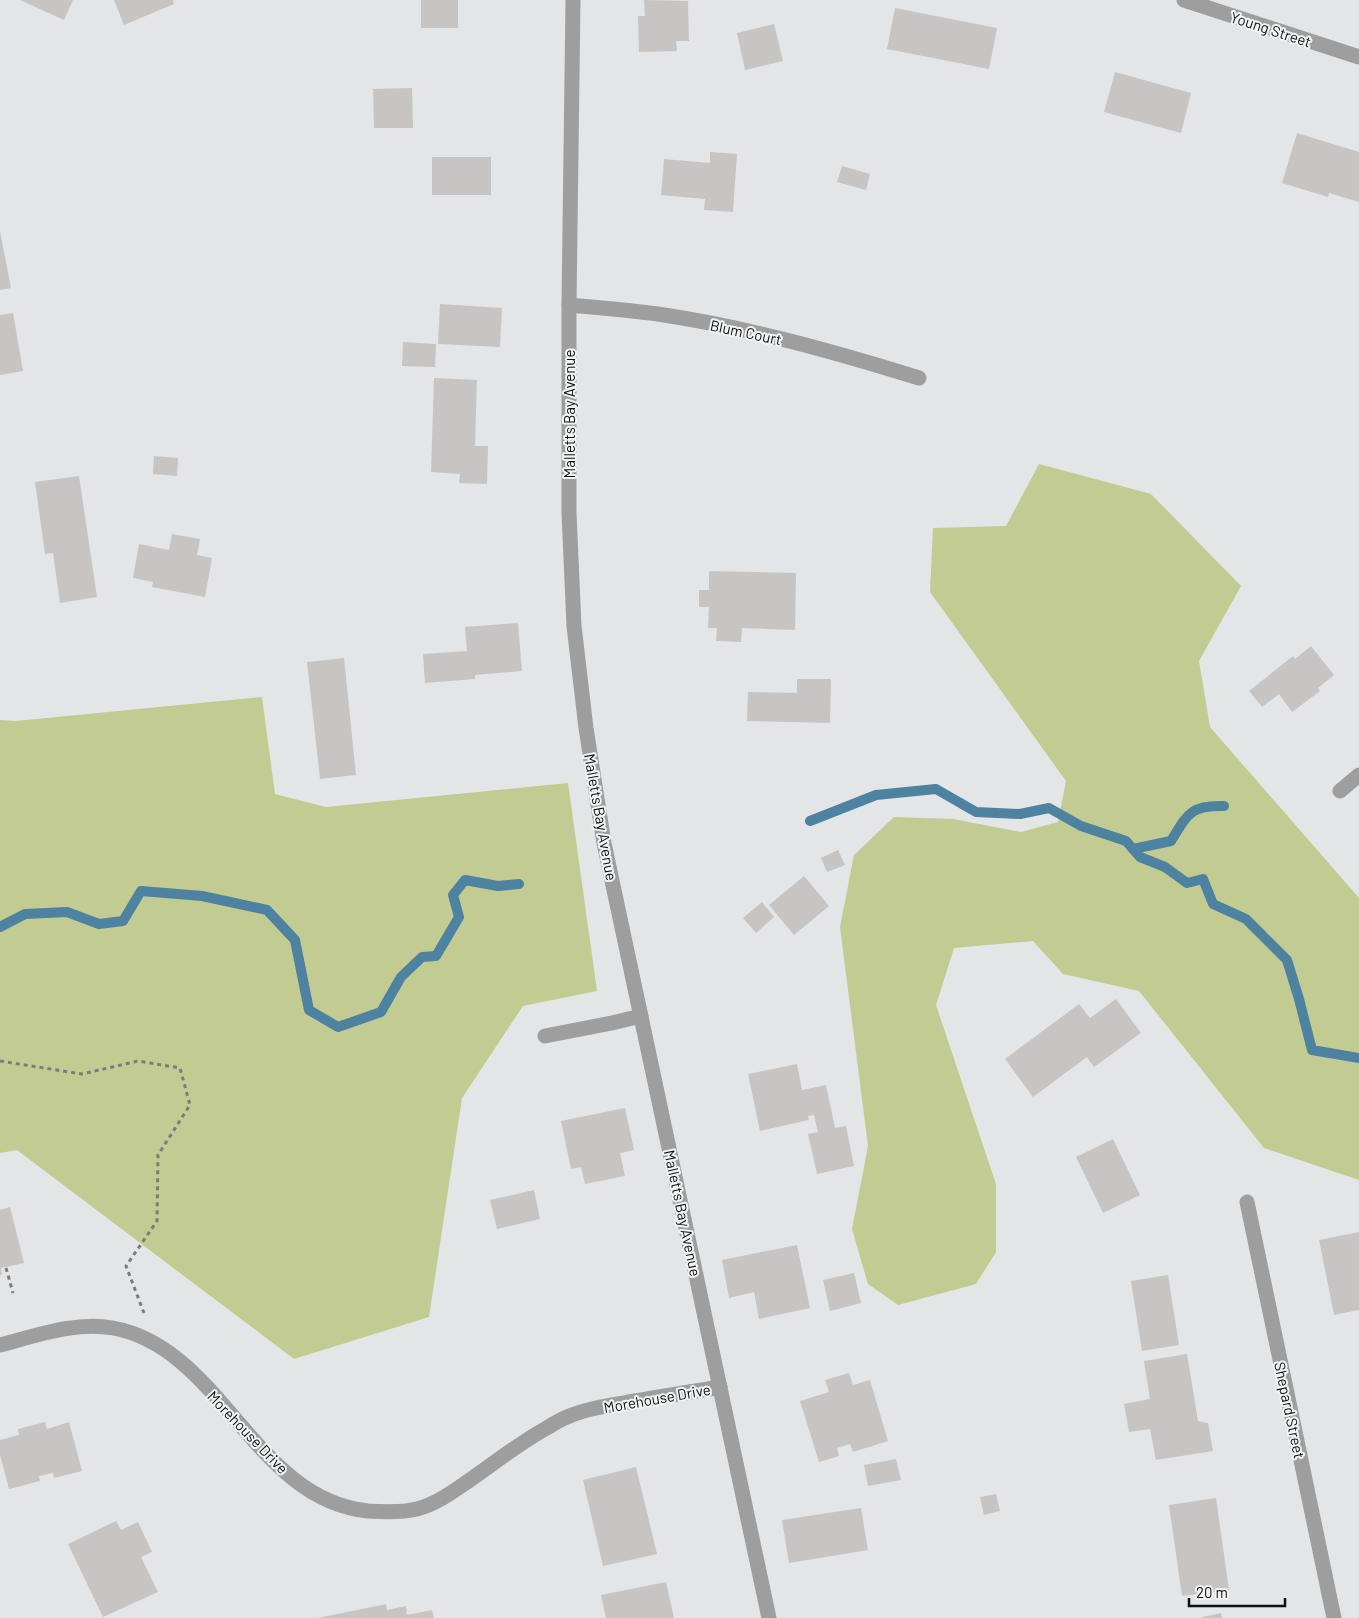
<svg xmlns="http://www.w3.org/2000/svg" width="1359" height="1618" viewBox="0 0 1359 1618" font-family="Barlow,sans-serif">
<rect width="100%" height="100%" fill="#e4e5e6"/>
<g fill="#c2cb92">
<polygon points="1039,464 1151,494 1241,586 1199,661 1210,727 1359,898 1359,1180 1264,1148 1139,991 1063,974 1033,941 954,948 936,1005 996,1184 996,1252 976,1284 898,1305 868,1284 852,1229 868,1146 840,927 854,855 894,817 953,819 1021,832 1058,822 1066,781 930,592 933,528 1006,526"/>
<polygon points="262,697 275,794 326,807 568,783 597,991 523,1006 462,1098 429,1317 294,1359 17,1150 0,1153 0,720 16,721"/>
</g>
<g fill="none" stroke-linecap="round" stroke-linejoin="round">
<g stroke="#4e82a1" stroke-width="10">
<polyline points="810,821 876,795 936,789 976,812 1020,814 1049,808 1081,826 1126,841 1140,857 1165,867 1187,883 1203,879 1213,904 1246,919 1287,960 1299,999 1312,1050 1359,1058"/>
<path d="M1133 849 1171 841C1188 814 1190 805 1224 806"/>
<polyline points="0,927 25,914 67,912 99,924 123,921 141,891 202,896 267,910 295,940 309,1010 338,1027 381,1012 401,977 422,957 436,956 459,917 453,895 465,880 498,886 519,884"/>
</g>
</g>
<g fill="#c6c5c4">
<polygon points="20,0 73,0 64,20"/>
<polygon points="114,0 173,0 174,4 124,25"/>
<rect x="421" y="0" width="37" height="28"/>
<polygon points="644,0 688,1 689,41 676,41 677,51 639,52 638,16 645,16"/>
<polygon points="895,8 997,28 989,69 887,49"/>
<polygon points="774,24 783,61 745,70 737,33"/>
<polygon points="1115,72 1191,93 1181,133 1104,112"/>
<polygon points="412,88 413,128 374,128 373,89"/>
<polygon points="1297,133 1359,152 1359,202 1329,193 1328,197 1282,183"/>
<polygon points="710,152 737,154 733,212 704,210 705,199 661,195 664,159 710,163"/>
<rect x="432" y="157" width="59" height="38"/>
<polygon points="842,166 870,174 866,190 837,182"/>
<polygon points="0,231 11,288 0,290"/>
<polygon points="440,304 502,308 500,347 438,344"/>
<polygon points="13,313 23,371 0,375 0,315"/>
<polygon points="403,342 436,344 435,367 402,366"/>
<polygon points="434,378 477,380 475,446 488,446 487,484 459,483 460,474 431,472"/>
<polygon points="154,456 178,458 177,476 153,474"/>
<polygon points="79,476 97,597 60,603 53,553 45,554 35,482"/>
<polygon points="172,534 200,539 197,555 212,558 205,597 152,587 153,582 133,578 139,544 169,550"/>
<polygon points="709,571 796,573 795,630 742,628 741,642 716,641 717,628 708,628 709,607 699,607 699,590 709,590"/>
<polygon points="518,623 522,671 475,675 475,679 425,683 423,654 467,651 465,627"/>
<polygon points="1311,646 1334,675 1318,688 1320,691 1292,712 1279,694 1262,707 1249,691 1293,656 1295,659"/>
<polygon points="344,658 356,775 320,779 307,662"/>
<polygon points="797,679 831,679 830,723 747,721 748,692 797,693"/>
<polygon points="838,850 845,865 827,872 821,858"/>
<polygon points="804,876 829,906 794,935 769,905"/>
<polygon points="762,902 774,917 756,933 743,918"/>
<polygon points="1116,999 1141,1033 1094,1067 1087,1057 1033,1097 1005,1059 1079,1004 1090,1018"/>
<polygon points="797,1064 802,1090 826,1085 835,1128 846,1126 854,1166 817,1174 808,1134 818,1132 814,1115 808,1116 809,1120 760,1131 748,1074"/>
<polygon points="625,1108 634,1150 620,1153 625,1176 585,1184 581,1167 571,1169 561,1121"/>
<polygon points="1113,1139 1140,1195 1103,1213 1076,1157"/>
<polygon points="534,1190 540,1219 497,1229 490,1200"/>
<polygon points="10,1207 24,1263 1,1268 2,1275 0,1275 0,1210"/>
<polygon points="1359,1232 1359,1310 1334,1315 1319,1240"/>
<polygon points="797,1245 810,1308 759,1319 754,1292 729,1298 722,1260"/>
<polygon points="854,1273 861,1303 830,1311 823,1280"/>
<polygon points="1168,1275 1179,1345 1142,1351 1131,1281"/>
<polygon points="1187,1354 1198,1421 1208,1423 1213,1451 1156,1460 1150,1429 1129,1432 1124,1404 1150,1399 1144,1361"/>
<polygon points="849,1373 853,1385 870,1380 888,1441 853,1452 850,1444 837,1448 839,1456 819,1462 800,1401 829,1392 825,1380"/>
<polygon points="45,1422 47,1429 69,1422 82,1471 54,1478 53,1473 39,1476 40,1481 9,1489 0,1455 0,1440 19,1435 18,1429"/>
<polygon points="896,1459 901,1480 868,1486 864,1465"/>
<polygon points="636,1467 657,1554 603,1566 583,1480"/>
<polygon points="996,1494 1000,1511 984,1515 980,1497"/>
<polygon points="1216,1498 1229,1590 1182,1596 1169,1505"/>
<polygon points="861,1508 868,1550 789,1563 782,1520"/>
<polygon points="116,1521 121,1530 138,1522 152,1552 141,1557 158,1592 103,1617 68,1544"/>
<polygon points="666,1582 674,1618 606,1618 601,1595"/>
<polygon points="386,1604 387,1610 406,1606 407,1615 432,1610 434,1618 318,1618"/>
<polygon points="1221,1613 1222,1618 1202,1618 1202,1617"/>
</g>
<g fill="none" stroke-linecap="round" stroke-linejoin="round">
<g stroke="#7b7c7c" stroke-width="3" stroke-dasharray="4 4" stroke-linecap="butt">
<polyline points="0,1061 82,1074 138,1061 180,1068 190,1105 158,1155 157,1221 126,1266 144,1313"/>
<polyline points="6,1268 13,1293"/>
</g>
<g stroke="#9f9e9e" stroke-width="15">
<path d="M569 305C600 308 632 310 664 315 750 328 835 352 919 378"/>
<polyline points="545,1036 612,1023 641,1016"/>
</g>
<g stroke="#9f9e9e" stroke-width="15">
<polyline points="1184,0 1359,57"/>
<polyline points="1340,791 1359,775"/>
<polyline points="1247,1202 1334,1618"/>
<path d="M0 1345C35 1336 76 1321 113 1328 222 1348 253 1499 368 1511 383 1512 401 1513 417 1509 436 1504 451 1493 467 1482 493 1464 518 1444 545 1429 552 1425 559 1420 567 1417 588 1408 612 1405 635 1401 663 1396 692 1392 720 1387"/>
</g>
<polyline stroke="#9f9e9e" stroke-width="15" points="573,0 569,305 569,513 574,626 586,728 604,843 769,1618"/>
</g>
<g text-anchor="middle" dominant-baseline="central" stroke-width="4" stroke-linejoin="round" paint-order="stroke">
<g font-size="15" fill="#0f0f0f" stroke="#f2f3f4">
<text transform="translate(1271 29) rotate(18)">Young Street</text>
<text transform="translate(746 332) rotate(12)">Blum Court</text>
<text transform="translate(569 414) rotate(-90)">Malletts Bay Avenue</text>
<text transform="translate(601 817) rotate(80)">Malletts Bay Avenue</text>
<text transform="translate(683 1213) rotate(78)">Malletts Bay Avenue</text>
<text transform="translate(657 1398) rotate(-10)">Morehouse Drive</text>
<text transform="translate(1290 1410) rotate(78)">Shepard Street</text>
<text transform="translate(248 1432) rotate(46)">Morehouse Drive</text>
</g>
</g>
<path d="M1189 1598v8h96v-8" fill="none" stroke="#0f0f0f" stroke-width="2.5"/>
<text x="1196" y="1598" font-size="15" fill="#0f0f0f" stroke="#f2f3f4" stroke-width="4" paint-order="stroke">20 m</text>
</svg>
